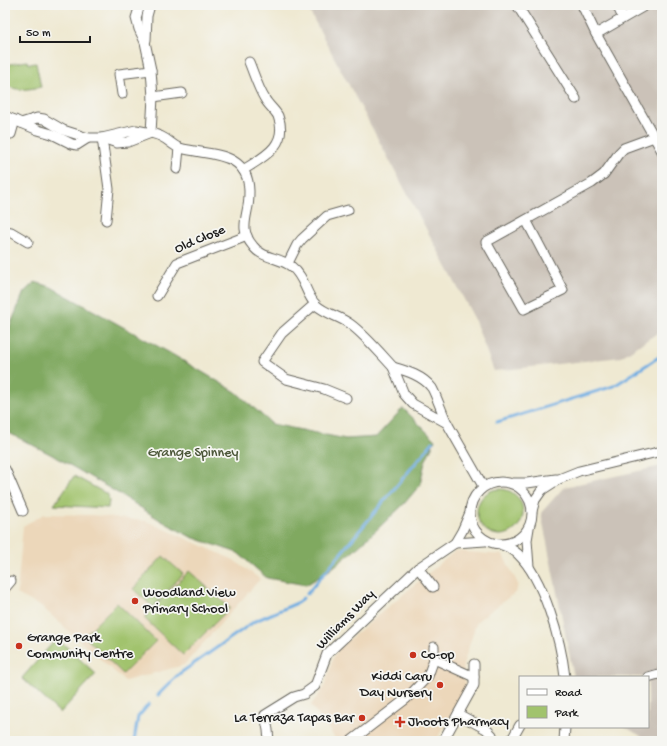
<svg xmlns="http://www.w3.org/2000/svg" width="667" height="746" viewBox="0 0 667 746" font-family="'Gochi Hand',sans-serif">
<rect width="100%" height="100%" fill="#f6f6f2"/>
<filter id="ink" filterUnits="userSpaceOnUse"><feTurbulence type="fractalNoise" baseFrequency=".025" numOctaves="2"/><feDisplacementMap in="SourceGraphic" scale="8" xChannelSelector="R" yChannelSelector="G"/><feConvolveMatrix kernelMatrix="1 2 1 2 8 2 1 2 1" color-interpolation-filters="sRGB"/></filter>
<filter id="wash" filterUnits="userSpaceOnUse"><feTurbulence type="fractalNoise" baseFrequency=".012" numOctaves="4" result="noise"/><feDisplacementMap in="SourceGraphic" scale="16" xChannelSelector="R" yChannelSelector="G"/><feGaussianBlur stdDeviation="0.9" result="paint"/><feColorMatrix in="noise" values="0 0 0 0 0 0 0 0 0 0 0 0 0 0 0 0 0 1.4 0 .05"/><feComposite in="paint" operator="in"/></filter>
<g filter="url(#wash)">
<rect width="100%" height="100%" fill="#efe9d2"/>
<g fill="#ecd7ba">
<polygon points="44,514 92,515 146,521 232,559 260,579 184,665 125,681 42,607 17,594 23,526"/>
<polygon points="455,551 503,555 518,584 516,592 477,621 463,665 466,688 436,741 368,741 363,732 351,741 337,741 311,705 324,688 333,658 339,648"/>
</g>
<g fill="#cbc2b8">
<polygon points="306,5 662,5 662,330 621,357 494,371 473,316"/>
<polygon points="662,466 662,741 650,741 625,727 648,727 648,677 574,677 541,513 564,487"/>
</g>
<g fill="#a1c36d" stroke="#5e7044">
<path d="M27 61 29 64 36 63 41 87C29 89 17 92 6 85L5 65Z"/>
<polygon points="74,476 107,494 109,501 108,508 54,505"/>
<circle cx="500" cy="512" r="23"/>
<polygon points="163,556 183,574 153,607 133,589"/>
<polygon points="189,571 230,608 183,655 144,618"/>
<polygon points="117,603 156,641 123,674 84,636"/>
<polygon points="57,638 96,674 60,713 22,678"/>
</g>
<polygon fill="#80a960" stroke="#4e623e" points="35,282 51,287 170,353 236,392 272,424 346,439 376,437 403,408 435,440 425,462 420,485 403,505 355,550 327,572 306,585 267,578 238,553 191,537 160,520 121,495 56,457 5,431 5,338 24,292"/>
<g fill="none" stroke-linecap="round" stroke-linejoin="round">
<g stroke="#70ade2" stroke-width="3">
<polyline points="497,422 614,386 662,355"/>
<polyline points="307,594 433,442"/>
<polyline points="158,695 179,674 255,621 297,603 303,598"/>
<polyline points="134,741 138,717 149,704"/>
</g>
</g>
</g>
<g filter="url(#ink)">
<g fill="none" stroke-linecap="round" stroke-linejoin="round">
<defs>
<g id="minor">
<path d="M140 5 136 18 139 29 145 42 151 70 153 97 151 133C154 134 159 135 162 137 169 140 173 146 180 148 209 156 248 150 249 191 249 196 249 201 248 206 245 222 241 232 253 246 262 259 281 257 292 267 305 277 305 294 316 305 326 314 339 316 350 324 364 334 381 354 393 367"/>
<polyline points="517,5 576,99"/>
<polyline points="582,5 596,34 662,151"/>
<polyline points="617,5 623,18"/>
<polyline points="596,34 646,5"/>
<polyline points="146,40 147,16 150,5"/>
<polyline points="122,94 119,74 151,70"/>
<polyline points="153,97 182,93"/>
<polyline points="5,116 38,130 52,134 72,144 77,145 88,138"/>
<polyline points="21,123 37,118 44,119 63,130 88,138 102,138 136,130 151,133 128,142 117,143 102,138"/>
<polyline points="11,134 15,120"/>
<polyline points="102,138 109,189 106,220"/>
<polyline points="177,169 179,148"/>
<path d="M243 170C264 157 289 145 278 116 275 110 268 105 265 99 258 88 254 74 249 62"/>
<polyline points="526,220 563,290 524,309 486,242 592,183 604,174 619,153 624,148 654,137"/>
<polyline points="5,231 11,232 28,242"/>
<polyline points="288,263 297,245 302,239 327,216 348,210"/>
<polyline points="157,296 177,263 247,236"/>
<polyline points="315,304 282,333 262,362 286,379 324,389 346,398"/>
<path d="M393 367C407 371 423 376 432 388 436 395 443 415 447 423L413 404 404 394Z"/>
<polyline points="447,423 483,486"/>
<polyline points="5,469 23,511"/>
<circle cx="501" cy="513" r="31"/>
<polyline points="513,483 527,483 556,479"/>
<polyline points="532,511 535,500 542,490 559,479 579,471 662,451"/>
<polyline points="529,528 527,540 529,567"/>
<polyline points="455,543 485,541"/>
<path d="M502 545C507 547 513 549 518 554 544 579 561 641 565 677"/>
<polyline points="418,568 433,587"/>
<polyline points="5,588 11,581"/>
<polyline points="434,659 474,677"/>
<polyline points="648,677 662,673"/>
<polyline points="458,714 486,729 492,735 493,741"/>
<polyline points="269,741 268,730 265,715 294,697 304,694 315,686 327,654 418,568 455,543 462,531 469,515"/>
<polyline points="351,741 406,699 428,676 434,659 434,647"/>
<polyline points="443,741 474,685 474,664"/>
<polyline points="511,741 520,725"/>
<polyline points="564,741 565,727"/>
</g>
</defs>
<use href="#minor" stroke="#66645c" stroke-width="11"/>
<use href="#minor" stroke="#fff" stroke-width="9"/>
</g>
</g>
<g fill="#c8321e" stroke="#f6f6f2" stroke-width="1.5">
<circle cx="135" cy="601" r="4"/>
<circle cx="19" cy="646" r="4"/>
<circle cx="413" cy="655" r="4"/>
<circle cx="440" cy="685" r="4"/>
<circle cx="362" cy="718" r="4"/>
<path d="M398 716h4v4h4v4h-4v4h-4v-4h-4v-4h4z"/>
</g>
<g text-anchor="middle" dominant-baseline="central" stroke-width="3.5" stroke-linejoin="round" paint-order="stroke">
<g font-size="14" fill="#1c1c1c" stroke="#f6f6f2">
<text transform="translate(200 240) rotate(-23)">Old Close</text>
<text transform="translate(346 620) rotate(-46)">Williams Way</text>
</g>
<g font-size="14" fill="#4b5638" stroke="#f6f6f2">
<text x="193" y="453">Grange Spinney</text>
</g>
<g font-size="14" fill="#1c1c1c" stroke="#f6f6f2" text-anchor="start">
<text x="143" y="593">Woodland View<tspan x="143" dy="16">Primary School</tspan></text>
<text x="27" y="638">Grange Park<tspan x="27" dy="16">Community Centre</tspan></text>
<text x="421" y="655">Co-op</text>
<text x="432" y="677" text-anchor="end">Kiddi Caru<tspan x="432" dy="16">Day Nursery</tspan></text>
<text x="354" y="718" text-anchor="end">La Terraza Tapas Bar</text>
<text x="408" y="722">Jhoots Pharmacy</text>
</g>
</g>
<rect width="667" height="746" fill="none" stroke="#f6f6f2" stroke-width="20"/>
<rect x="519" y="676" width="130" height="52" fill="#f6f6f2" stroke="#9f9f9c"/>
<rect x="527" y="689" width="20" height="6" fill="#ffffff" stroke="#9f9f9c"/>
<text x="555" y="696" font-size="12" fill="#1c1c1c">Road</text>
<rect x="527" y="706" width="20" height="12" fill="#a1c36d" stroke="#9f9f9c"/>
<text x="555" y="716" font-size="12" fill="#1c1c1c">Park</text>
<path d="M20 36v6h70v-6" fill="none" stroke="#1c1c1c" stroke-width="2"/>
<text x="26" y="36" font-size="12" fill="#1c1c1c" stroke="#f6f6f2" stroke-width="3" paint-order="stroke">50 m</text>
</svg>
